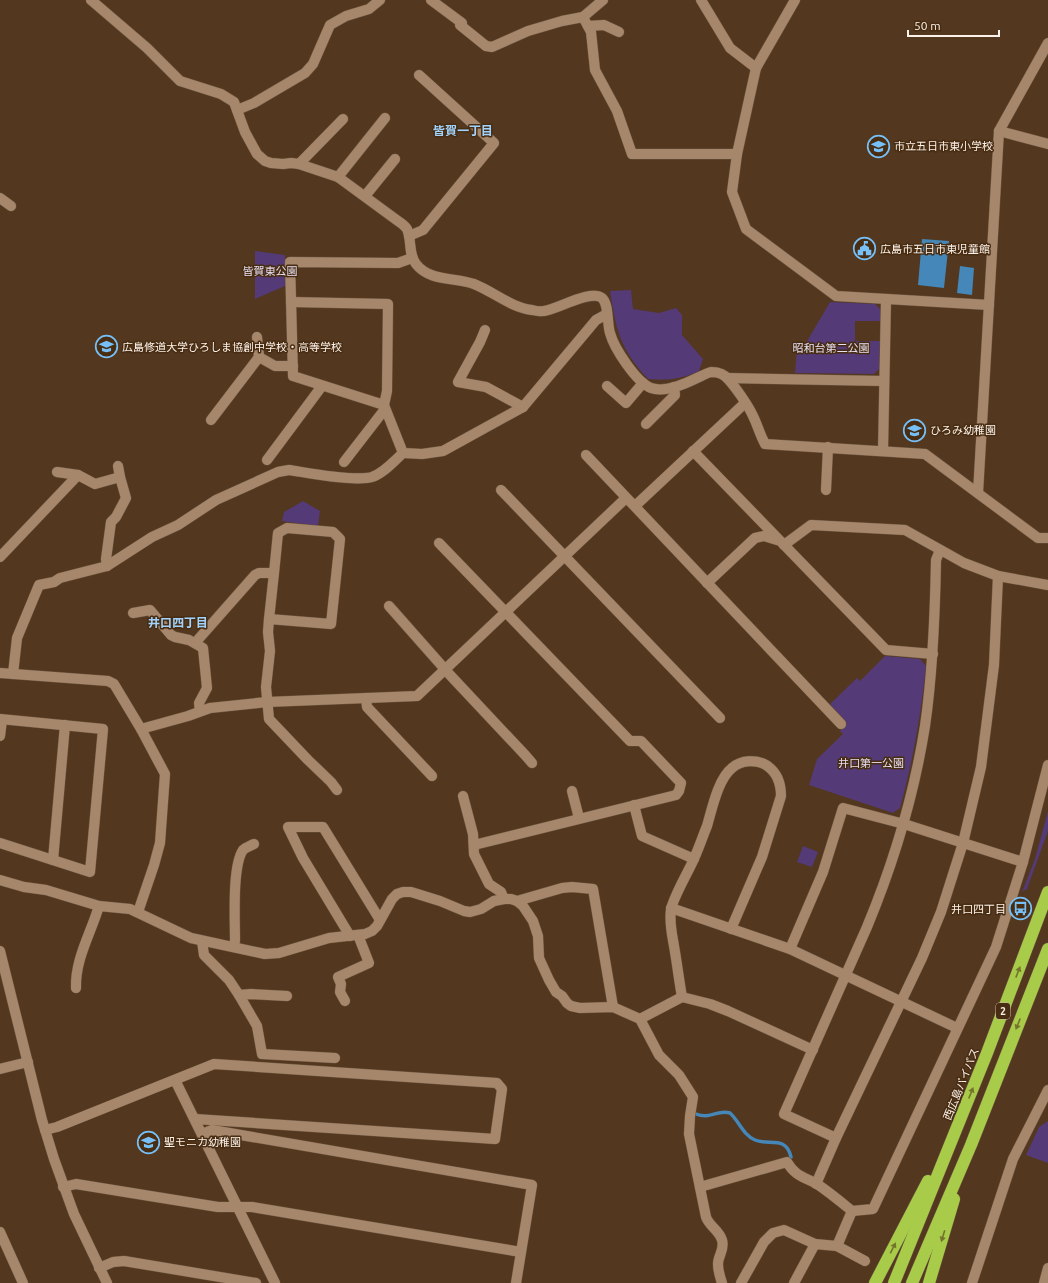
<svg xmlns="http://www.w3.org/2000/svg" width="1048" height="1283" viewBox="0 0 1048 1283" font-family="Ubuntu,'Noto Sans JP',sans-serif">
<rect width="100%" height="100%" fill="#53371e"/>
<g fill="#543a76">
<polygon points="255,251 285,255 285,286 255,299"/>
<path d="M631 290 633 309 659 313 676 308 682 315V335L703 359 699 371C681 379 668 381 648 379 620 349 616 330 610 291Z"/>
<polygon points="830,302 875,304 880,309 880,321 855,321 855,341 880,341 879,369 874,374 795,373 797,348 803,348"/>
<polygon points="303,501 320,511 318,526 282,521 284,512"/>
<path d="M885 656 920 659 926 666C921 715 913 761 900 808L893 813 809 785 817 759 843 734 840 731 847 723 830 704 857 678 860 681Z"/>
<polygon points="1048,811 1048,831 1027,889 1022,892 1035,859"/>
<polygon points="803,846 818,852 812,867 797,862"/>
<polygon points="1048,1121 1048,1163 1026,1155 1039,1127"/>
</g>
<g fill="#4487b8">
<polygon points="922,239 949,241 944,288 918,285"/>
<polygon points="960,266 974,268 972,295 957,293"/>
</g>
<g fill="none" stroke-linecap="round" stroke-linejoin="round">
<path stroke="#4487b8" stroke-width="3.5" d="M696 1114C711 1120 717 1109 730 1113 739 1121 743 1135 755 1140 769 1146 786 1135 791 1157"/>
<defs>
<g id="minor">
<path d="M91 0 147 48 180 81 221 94 234 102 245 132 257 154 265 161 271 163 283 164 291 163 299 164 338 177 398 221C401 223 405 226 407 229 412 240 408 254 416 264 430 282 455 277 474 284 494 292 512 308 532 310 536 311 540 312 544 311 558 309 591 289 602 298 609 304 607 324 610 333 614 348 636 382 651 388 665 393 685 384 697 378 702 376 707 373 711 372 717 372 724 374 728 379 736 388 748 405 753 416 758 426 759 433 765 444L925 454 1038 538H1048"/>
<polyline points="431,0 462,23 460,25 486,46 492,47 528,31 562,21 583,17"/>
<polyline points="603,0 583,17 591,32 595,70 617,111 632,154 737,154"/>
<polyline points="701,0 730,48 756,68"/>
<polyline points="795,0 756,68 737,154 732,192 746,229 836,296 989,305"/>
<polyline points="588,26 604,25 619,32"/>
<polyline points="237,110 254,103 305,73 313,64 330,25 346,16 369,9 380,0"/>
<polyline points="999,131 1048,144"/>
<polyline points="299,164 343,119"/>
<polyline points="338,177 385,118"/>
<polyline points="365,196 395,159"/>
<polyline points="0,198 11,206"/>
<polyline points="409,236 423,230 494,143 419,75"/>
<polyline points="291,302 388,304 387,391 384,405 403,453 422,454 443,451 523,407 596,320 607,314"/>
<polyline points="485,330 480,342 458,382 486,387 523,407"/>
<polyline points="257,337 259,357"/>
<polyline points="727,378 884,381"/>
<polyline points="607,386 626,403 643,383"/>
<polyline points="384,405 293,376 290,262 398,263 412,258"/>
<polyline points="211,420 259,357 275,366 293,366"/>
<polyline points="646,424 675,395 674,387"/>
<polyline points="693,451 886,650 933,654"/>
<polyline points="883,451 886,299"/>
<polyline points="586,455 841,724"/>
<polyline points="267,460 322,386"/>
<polyline points="344,462 385,409"/>
<polyline points="118,466 120,477"/>
<polyline points="57,472 78,475 95,484 120,477 126,498 116,517 111,522 106,559 107,566"/>
<polyline points="501,490 720,718"/>
<polyline points="826,490 828,447"/>
<polyline points="978,493 999,131 1048,43"/>
<polyline points="635,506 745,403"/>
<polyline points="439,543 630,741 641,741 681,783 679,791 676,795 474,845"/>
<polyline points="784,545 811,525 905,530 964,563 998,576 1048,585"/>
<polyline points="0,557 78,475"/>
<polyline points="707,583 755,538 764,536 777,540"/>
<polyline points="389,606 450,675 526,756 532,763"/>
<polyline points="133,613 150,610 171,635 175,637 189,640 203,648 207,688 199,703 200,711"/>
<polyline points="269,619 268,632 270,651 266,687 269,719 308,760 331,782 337,790"/>
<polyline points="195,643 255,575 259,573 274,573 278,533 287,528 333,532 340,539 331,624 269,619 274,573"/>
<polyline points="0,673 108,681 114,684 141,729 165,774 160,843 154,865 138,912"/>
<path d="M13 674 17 638 39 585 54 582 60 578 107 566 152 537 178 525 216 500 278 472 289 470C309 473 354 482 372 477 384 473 394 461 403 453"/>
<polyline points="366,698 367,707 432,776"/>
<polyline points="0,719 103,729 90,872 0,843"/>
<polyline points="141,729 188,716 210,708 267,702 417,696 626,498"/>
<polyline points="0,736 2,720"/>
<polyline points="572,791 579,818"/>
<polyline points="463,796 473,834 474,854 489,884 501,892 504,899"/>
<polyline points="634,805 642,836 694,859"/>
<polyline points="53,860 65,725"/>
<path d="M0 880 24 887 46 890 99 906 130 909 191 938 265 954 279 953 329 938 365 934 372 931 377 926 392 899 397 894 403 892H411L440 901 464 911 470 912 481 909 494 901 504 899H511L517 901 523 906 533 921 538 936 539 958 549 980 556 992 562 996 567 1003 571 1006 580 1008 613 1007 640 1019 659 1055 679 1075 693 1097 690 1116 689 1134 706 1217C709 1226 719 1230 722 1240 725 1250 718 1255 718 1264 718 1270 720 1277 722 1283"/>
<polyline points="517,901 562,888 572,887 593,889 613,1007"/>
<polyline points="671,908 790,949 957,1028"/>
<polyline points="350,936 303,858 288,827 323,827 380,920"/>
<polyline points="202,941 204,955 229,980 239,995"/>
<path d="M234 947 235 940C235 920 232 866 243 850 246 847 250 846 254 844"/>
<polyline points="790,949 823,872 843,808 904,824 1023,862"/>
<polyline points="0,951 42,1120 54,1159 74,1214 107,1283"/>
<path d="M76 988C75 959 91 933 99 906"/>
<polyline points="287,996 251,994 239,995 257,1026 262,1054 335,1058"/>
<path d="M682 997C679 980 677 963 674 946 672 934 669 922 671 910 672 900 687 874 692 863 698 851 702 838 707 826 712 809 718 779 732 768 741 760 756 759 766 765 777 772 781 784 781 796L762 857 731 929"/>
<polyline points="345,1001 340,992 341,984 338,977 369,963 358,935"/>
<polyline points="640,1019 682,997 710,1004 728,1011 813,1050"/>
<polyline points="0,1069 28,1062"/>
<polyline points="175,1080 275,1283"/>
<polyline points="45,1130 57,1127 214,1064 497,1083 502,1089 495,1139 195,1119"/>
<polyline points="202,1134 212,1130 532,1185 516,1283"/>
<path d="M836 1138 784 1114 867 927C894 862 914 795 925 726 933 671 935 616 936 560L940 550"/>
<polyline points="816,1184 836,1138 922,958 941,912 963,843 981,767 994,665 998,576"/>
<polyline points="63,1187 76,1184 218,1207 252,1207 521,1252"/>
<path d="M700 1187 787 1162C795 1176 804 1177 817 1184 829 1192 841 1202 852 1211L837 1246 815 1244 784 1230 773 1233 764 1242 741 1283"/>
<polyline points="852,1211 873,1209 996,947 1023,862 1048,765"/>
<polyline points="0,1232 23,1283"/>
<polyline points="837,1246 865,1261"/>
<polyline points="99,1268 113,1262 124,1261 256,1283"/>
<polyline points="794,1283 815,1244"/>
<polyline points="972,1283 1013,1159 1048,1090"/>
<polyline points="1044,1283 1048,1268"/>
</g>
<g id="highway">
<polyline points="875,1283 928,1181"/>
<polyline points="894,1283 987,1053 1048,892"/>
<polyline points="912,1283 971,1145 1048,949"/>
<polyline points="929,1283 954,1199"/>
</g>
</defs>
<use href="#minor" stroke="#6b553f" stroke-width="11"/>
<use href="#highway" stroke="#6b553f" stroke-width="13"/>
<use href="#minor" stroke="#a7876b" stroke-width="10"/>
<use href="#highway" stroke="#a9cb4a" stroke-width="12"/>
</g>
<defs><path id="oneway-solid" d="M-6-.8H1V-3.2L6.5 0L1 3.2V.8H-6Z"/></defs>
<g fill="#74742c">
<use href="#oneway-solid" transform="translate(1018 972) rotate(-69)"/>
<use href="#oneway-solid" transform="translate(1018 1024) rotate(112)"/>
<use href="#oneway-solid" transform="translate(971 1093) rotate(-68)"/>
<use href="#oneway-solid" transform="translate(943 1236) rotate(107)"/>
<use href="#oneway-solid" transform="translate(893 1248) rotate(-63)"/>
</g>
<defs>
<symbol id="school-ring" viewBox="-11 -11 22 22"><circle r="9.5" fill="#482d13" stroke="#77c0f7" stroke-width="1.5"/><path d="M0-5L7-2L0 1L-7-2ZM-4 1L0 2.5L4 1V4Q0 6-4 4Z" fill="#77c0f7"/></symbol>
<symbol id="civic-ring" viewBox="-11 -11 22 22"><circle r="9.5" fill="#482d13" stroke="#77c0f7" stroke-width="1.5"/><path d="M-.6-6.5H3V-4.5H.6V-3L4-1V1h2V6H-6V1h2V-1L-.6-3ZM-1.2 2.5V6h2.4V2.5Z" fill="#77c0f7"/></symbol>
<symbol id="bus-ring" viewBox="-11 -11 22 22"><circle r="9.5" fill="#482d13" stroke="#77c0f7" stroke-width="1.5"/><path d="M-5-6H5V4H4V6H2V4H-2V6H-4V4H-5ZM-3.5-4V0h7V-4ZM-3.5 1.2v1.5H-2V1.2ZM2 1.2v1.5H3.5V1.2Z" fill="#77c0f7"/></symbol>
</defs>
<g fill-rule="evenodd">
<use href="#school-ring" x="866" y="134" width="25" height="25"/>
<use href="#civic-ring" x="852" y="236" width="25" height="25"/>
<use href="#school-ring" x="94" y="334" width="25" height="25"/>
<use href="#school-ring" x="902" y="418" width="25" height="25"/>
<use href="#bus-ring" x="1008" y="896" width="25" height="25"/>
<use href="#school-ring" x="136" y="1130" width="25" height="25"/>
</g>
<g text-anchor="middle" dominant-baseline="central" stroke-width="3" stroke-linejoin="round" paint-order="stroke">
<rect fill="#482d13" stroke="#c7b7a9" stroke-width="1" x="996" y="1003" width="14" height="16" rx="3"/>
<g font-size="10" font-weight="bold" fill="#fdf2e9">
<text x="1003" y="1011">2</text>
</g>
<g font-size="11" fill="#fdf2e9" stroke="#482d13" text-anchor="start">
<text x="894" y="146">市立五日市東小学校</text>
<text x="880" y="249">広島市五日市東児童館</text>
<text x="122" y="347">広島修道大学ひろしま協創中学校・高等学校</text>
<text x="930" y="430">ひろみ幼稚園</text>
<text x="1006" y="909" text-anchor="end">井口四丁目</text>
<text x="164" y="1142">聖モニカ幼稚園</text>
</g>
<g font-size="11" fill="#e6dff2" stroke="#482d13">
<text x="270" y="271">皆賀東公園</text>
<text x="831" y="348">昭和台第二公園</text>
<text x="871" y="763">井口第一公園</text>
</g>
<g font-size="11" fill="#fdf2e9" stroke="#482d13">
<text transform="translate(961 1084) rotate(-68)">西広島バイパス</text>
</g>
<g font-size="12" font-weight="bold" fill="#a0d4fe" stroke="#482d13">
<text x="463" y="130">皆賀一丁目</text>
<text x="178" y="622">井口四丁目</text>
</g>
</g>
<path d="M908 30v6h91v-6" fill="none" stroke="#fdf2e9" stroke-width="2"/>
<text x="914" y="30" font-size="12" fill="#fdf2e9" stroke="#482d13" stroke-width="3" paint-order="stroke">50 m</text>
</svg>
